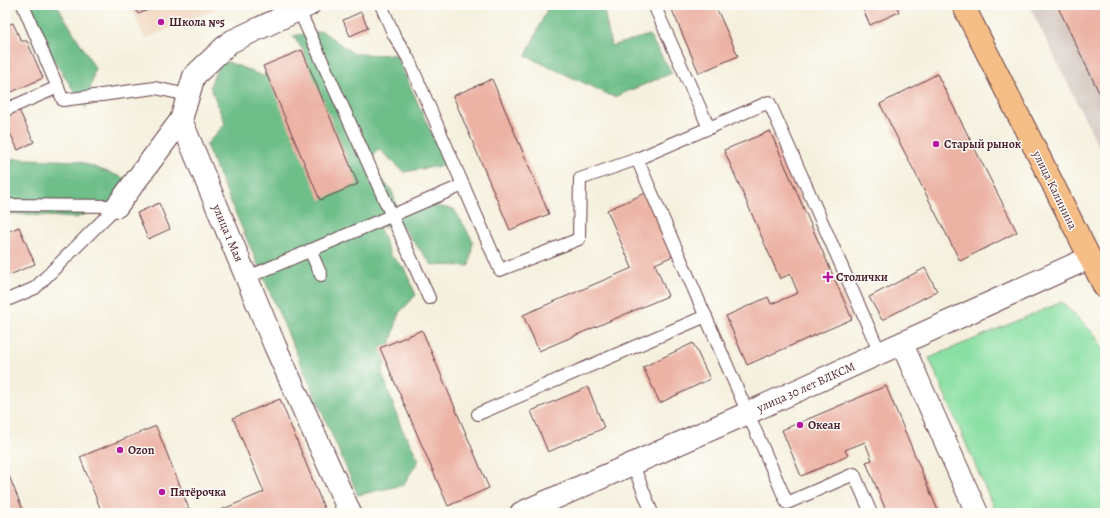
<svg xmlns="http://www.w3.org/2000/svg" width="1110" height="518" viewBox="0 0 1110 518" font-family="Alegreya,serif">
<rect width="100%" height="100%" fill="#fdfcf7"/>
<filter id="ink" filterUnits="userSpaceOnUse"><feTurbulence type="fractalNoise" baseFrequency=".025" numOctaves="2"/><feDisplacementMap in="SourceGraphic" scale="8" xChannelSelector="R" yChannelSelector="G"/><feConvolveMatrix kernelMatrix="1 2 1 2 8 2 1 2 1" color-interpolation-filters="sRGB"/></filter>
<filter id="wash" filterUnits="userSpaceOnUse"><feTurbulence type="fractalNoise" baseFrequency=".012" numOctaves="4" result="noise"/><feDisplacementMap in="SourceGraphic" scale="16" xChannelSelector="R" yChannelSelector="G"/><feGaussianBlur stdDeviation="0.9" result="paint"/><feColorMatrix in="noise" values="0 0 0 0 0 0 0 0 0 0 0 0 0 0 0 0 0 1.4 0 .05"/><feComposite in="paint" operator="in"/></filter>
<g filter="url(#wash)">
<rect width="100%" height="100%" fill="#f5f0de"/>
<polygon fill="#f1d5bd" points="130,5 224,5 145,39"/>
<polygon fill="#cec1ba" points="1029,5 1105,5 1105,161 1097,143"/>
<polygon fill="#89dfa3" stroke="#6a7f67" points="1062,302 1095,335 1105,353 1105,513 996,513 929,358"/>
<g fill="#6ebe89" stroke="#5c6e5a">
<polygon points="23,5 57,5 95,68 86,109 30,24"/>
<polygon points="549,5 603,5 611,46 649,35 672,73 614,97 526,56"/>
<polygon points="322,31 354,54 396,55 446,165 404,172 379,149 367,162 392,191 399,213 424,204 454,209 473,241 469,266 432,265 401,226 379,227 391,256 404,268 416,295 399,313 382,373 401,427 419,460 403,485 358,495 206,145 225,124 210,86 221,59 263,76 305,53 293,36"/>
<polygon points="5,158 78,161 148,187 76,218 5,213"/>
</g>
<g id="blocks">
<g fill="#ecb3a5">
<polygon points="134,5 160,5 138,14"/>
<polygon points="670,5 715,5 738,56 699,73"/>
<polygon points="861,5 896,5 899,12 870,25"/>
<polygon points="1057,5 1105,5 1105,105"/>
<polygon points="361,12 368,28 350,36 343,20"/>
<polygon points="13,23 21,41 27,41 43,78 5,95 5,26"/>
<polygon points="302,50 358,184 320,200 263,66"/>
<polygon points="937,74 1017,232 960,261 880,104"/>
<polygon points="492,79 549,214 510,230 453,96"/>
<polygon points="19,110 34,142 18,150 5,122 5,116"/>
<polygon points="770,131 852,319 747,365 726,316 768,297 771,304 798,293 790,274 780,279 724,150"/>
<polygon points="648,192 675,255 655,264 668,296 539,351 523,315 632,268 607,210"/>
<polygon points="159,203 170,229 148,239 137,213"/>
<polygon points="19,227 35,264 5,277 5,233"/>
<polygon points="925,268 937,291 882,320 869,297"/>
<polygon points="422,330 489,488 448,506 380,348"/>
<polygon points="693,343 710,379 660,403 643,367"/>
<polygon points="886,386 939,513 887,513 866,462 872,460 865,442 845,450 848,456 801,476 782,430"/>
<polygon points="588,387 604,428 548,452 531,411"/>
<polygon points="280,399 326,513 216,513 216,512 264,492 233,418"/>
<polygon points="156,426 189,509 179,513 102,513 80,457"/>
<polygon points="5,466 24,513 5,513"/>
</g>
</g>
</g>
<g filter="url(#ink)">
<use href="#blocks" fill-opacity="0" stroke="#643e46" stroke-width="1"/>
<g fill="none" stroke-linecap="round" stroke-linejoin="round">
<defs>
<g id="service">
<polyline points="23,5 63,100 155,88 188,95"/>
<polyline points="381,5 394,35 408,58 500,270 579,239 580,179 637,159"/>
<polyline points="654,5 709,128"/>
<polyline points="299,10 429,298"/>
<polyline points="5,110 58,87"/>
<polyline points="5,205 117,206"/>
<polyline points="310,250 321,275"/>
<polyline points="246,278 463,185"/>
<polyline points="5,301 35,288 117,206"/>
<polyline points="478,414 706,316"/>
<polyline points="633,465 652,513"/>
<polyline points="871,513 854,474 787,503 637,159 769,102 880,353"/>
</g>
<g id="minor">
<polyline points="309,5 230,42 194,76 181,120 275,346 350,513"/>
<polyline points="117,206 181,120"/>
<polyline points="902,344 977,513"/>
<polyline points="521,513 748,413 1089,258"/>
</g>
<polyline id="trunk" points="963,5 1105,288"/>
</defs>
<use href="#service" stroke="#643e46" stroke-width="14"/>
<use href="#minor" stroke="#643e46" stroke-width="24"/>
<use href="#trunk" stroke="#643e46" stroke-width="24"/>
<use href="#service" stroke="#fff" stroke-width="12"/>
<use href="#minor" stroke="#fff" stroke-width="22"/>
<use href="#trunk" stroke="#f6be87" stroke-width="22"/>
</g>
</g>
<g fill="#b5179e" stroke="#fdfcf7" stroke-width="1.5">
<circle cx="161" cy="22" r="4"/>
<circle cx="936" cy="144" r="4"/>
<path d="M826 271h4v4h4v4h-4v4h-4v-4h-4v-4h4z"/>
<circle cx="800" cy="425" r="4"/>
<circle cx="120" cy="450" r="4"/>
<circle cx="162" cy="492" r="4"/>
</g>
<g text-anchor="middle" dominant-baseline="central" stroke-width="3" stroke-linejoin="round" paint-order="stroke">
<g font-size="12" font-weight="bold" fill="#4a1f2b" stroke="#fdfcf7" text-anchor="start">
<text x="169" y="22">Школа №5</text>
<text x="944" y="144">Старый рынок</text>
<text x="836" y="277">Столички</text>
<text x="808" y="425">Океан</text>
<text x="128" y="450">Ozon</text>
<text x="170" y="492">Пятёрочка</text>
</g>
<g font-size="12" fill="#4a1f2b" stroke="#fdfcf7">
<text transform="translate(1055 190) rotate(64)">улица Калинина</text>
<text transform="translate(228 233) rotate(67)">улица 1 Мая</text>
<text transform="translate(806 387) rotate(-24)">улица 30 лет ВЛКСМ</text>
</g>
</g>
<rect width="1110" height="518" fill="none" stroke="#fdfcf7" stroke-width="20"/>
</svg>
